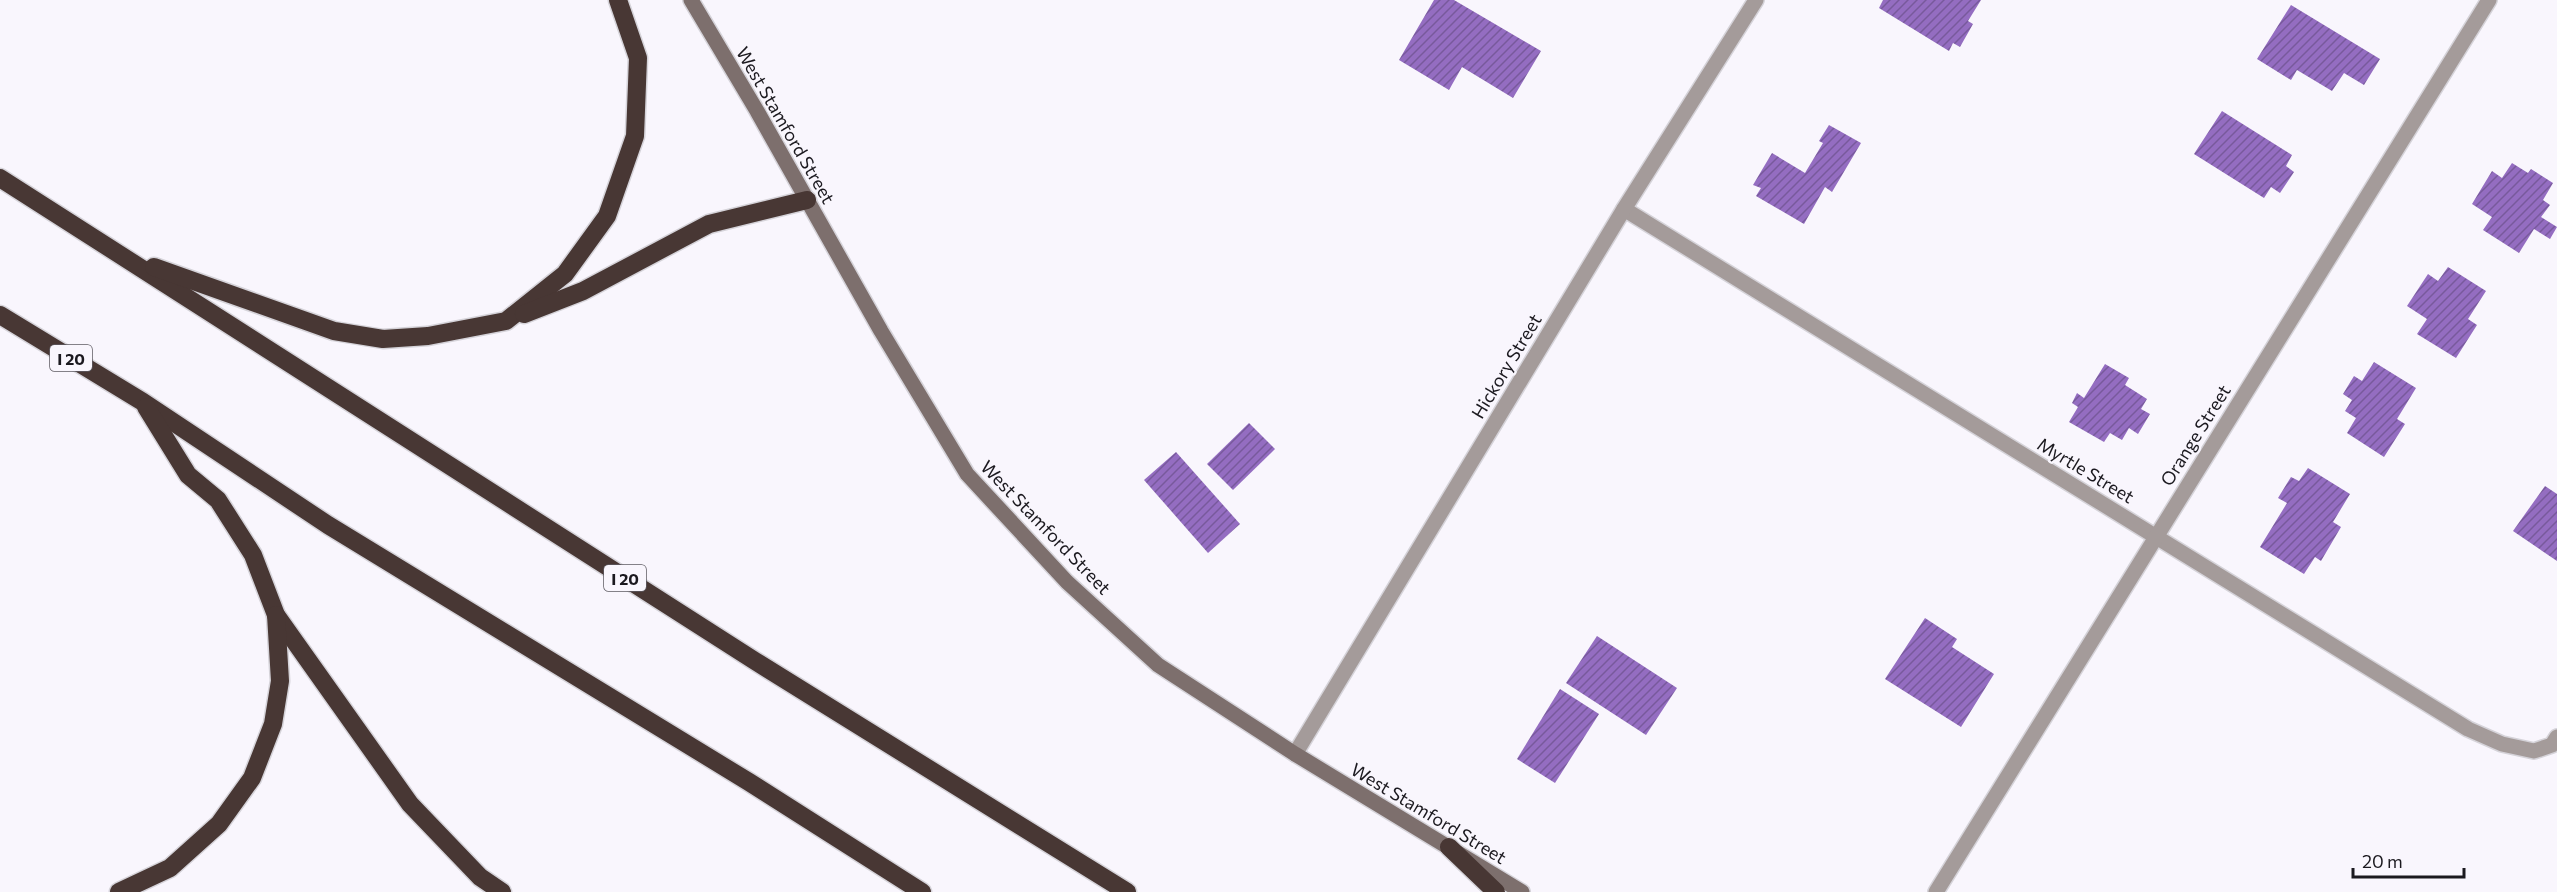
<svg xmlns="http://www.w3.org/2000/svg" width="2557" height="892" viewBox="0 0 2557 892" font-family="Commissioner,sans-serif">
<defs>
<pattern id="building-hatch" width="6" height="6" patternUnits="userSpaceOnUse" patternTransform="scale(1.5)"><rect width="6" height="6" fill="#946dc1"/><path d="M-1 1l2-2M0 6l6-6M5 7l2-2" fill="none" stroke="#78599c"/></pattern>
</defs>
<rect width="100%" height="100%" fill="#f9f6fd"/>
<g fill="url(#building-hatch)">
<polygon points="1434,0 1454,0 1541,51 1513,98 1462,67 1449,90 1399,60"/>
<polygon points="1883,0 1981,0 1968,21 1973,24 1960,47 1953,43 1949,51 1879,8"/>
<polygon points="2291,5 2380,59 2364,85 2344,73 2332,91 2297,70 2291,80 2257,59"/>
<polygon points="2222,111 2292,155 2286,166 2294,172 2280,193 2271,187 2264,198 2194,154"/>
<polygon points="1829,125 1861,143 1832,192 1825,187 1804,224 1756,196 1761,188 1753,185 1772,153 1805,173 1823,143 1819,141"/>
<polygon points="2512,163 2528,173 2531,169 2553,183 2543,200 2550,205 2541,217 2557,227 2550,239 2534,229 2519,253 2483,230 2492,217 2472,204 2492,171 2502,178"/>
<polygon points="2448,267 2486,291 2468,319 2477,325 2456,358 2417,334 2427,319 2407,306 2428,274 2438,281"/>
<polygon points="2374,362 2416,388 2397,419 2405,424 2384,457 2347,433 2356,418 2345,411 2352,400 2343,394 2354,376 2362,381"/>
<polygon points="2105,364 2129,378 2125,385 2147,399 2141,409 2150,414 2138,434 2129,428 2122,440 2110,433 2104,442 2069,422 2078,407 2072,403 2077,393 2084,398"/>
<polygon points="1249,423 1275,449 1233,490 1207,464"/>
<polygon points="1176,452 1240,524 1208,553 1144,480"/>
<polygon points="2308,468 2350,494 2333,522 2341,527 2321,561 2315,557 2304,574 2260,547 2287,503 2278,498 2291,477 2299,481"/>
<polygon points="2545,486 2557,494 2557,561 2513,531"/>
<polygon points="1925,618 1957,639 1952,647 1994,674 1961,727 1885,679"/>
<polygon points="1597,636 1677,688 1646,735 1566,683"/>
<polygon points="1560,689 1599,714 1555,783 1517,759"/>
</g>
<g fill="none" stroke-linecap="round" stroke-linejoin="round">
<defs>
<g id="street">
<polyline points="1624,209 2468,729 2502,744 2534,751 2552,745 2557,737"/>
<polyline points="1295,754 1624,209 1756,0"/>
<polyline points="1936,892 2489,0"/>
</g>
<polyline id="secondary" points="691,0 757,111 881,331 967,474 1067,582 1158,665 1295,754 1522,892"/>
<g id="highway">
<polyline points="0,178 755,661 1127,892"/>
<polyline points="154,267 334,331 383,339 428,336 506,321 565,274 607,216 635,136 638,58 618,0"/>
<polyline points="524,314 583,291 709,224 807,200"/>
<polyline points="0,315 143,402 328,525 749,782 922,892"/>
<polyline points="146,407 188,475 218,500 253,555 276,615 410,804 480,877 502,892"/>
<polyline points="1449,847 1496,892"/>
<polyline points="119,892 170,868 219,824 252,778 273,724 280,681 276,615"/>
</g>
</defs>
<use href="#street" stroke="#d5d3d9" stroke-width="18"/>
<use href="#secondary" stroke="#d5d3d9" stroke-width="18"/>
<use href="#highway" stroke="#d5d3d9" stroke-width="21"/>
<use href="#street" stroke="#a49b9a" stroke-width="15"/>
<use href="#secondary" stroke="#7d6f6d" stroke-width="15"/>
<use href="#highway" stroke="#483734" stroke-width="18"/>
</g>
<g text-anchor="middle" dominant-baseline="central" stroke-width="4.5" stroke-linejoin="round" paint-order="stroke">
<g fill="#f9f6fd" stroke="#5e5b62" stroke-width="1.5">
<rect x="50" y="345" width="42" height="26" rx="4.5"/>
<rect x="604" y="565" width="42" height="26" rx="4.5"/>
</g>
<g font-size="16" font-weight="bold" fill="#1b191f">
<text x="71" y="358">I 20</text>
<text x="625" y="578">I 20</text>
</g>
<g font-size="18" fill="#1b191f" stroke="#f9f6fd">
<text transform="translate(786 125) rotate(60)">West Stamford Street</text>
<text transform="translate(1506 366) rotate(-59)">Hickory Street</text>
<text transform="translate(2195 435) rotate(-58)">Orange Street</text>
<text transform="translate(2086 470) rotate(31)">Myrtle Street</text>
<text transform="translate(1046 527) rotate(46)">West Stamford Street</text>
<text transform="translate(1429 813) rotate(31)">West Stamford Street</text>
</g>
</g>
<path d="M2353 868v9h111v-9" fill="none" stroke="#1b191f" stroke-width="3"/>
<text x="2362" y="868" font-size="18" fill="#1b191f" stroke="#f9f6fd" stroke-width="4.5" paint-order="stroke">20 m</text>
</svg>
